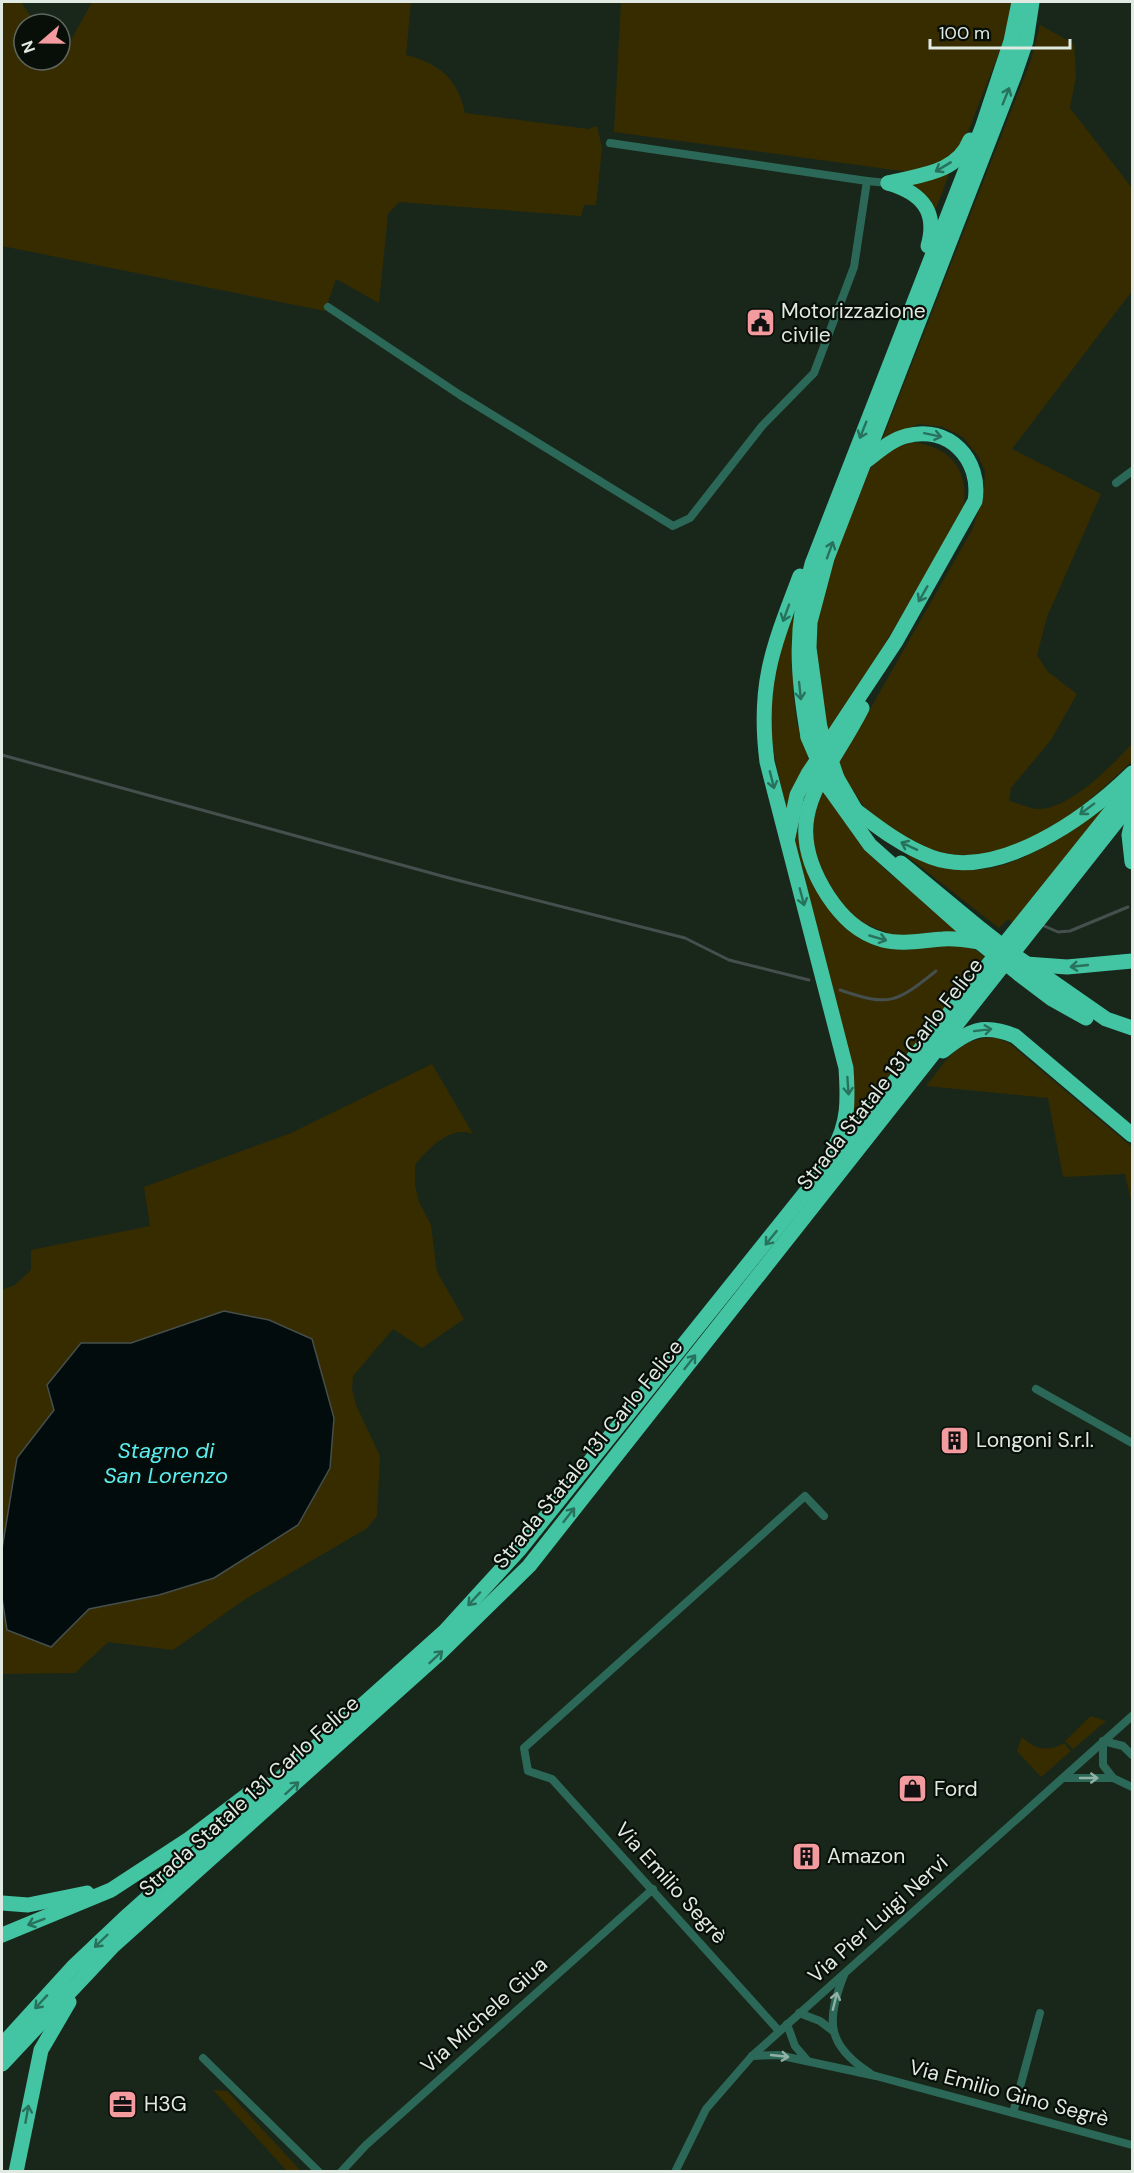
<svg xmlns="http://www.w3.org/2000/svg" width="1134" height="2173" viewBox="0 0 1134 2173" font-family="'DM Sans',sans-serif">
<rect width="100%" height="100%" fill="#19271a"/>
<g fill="#372c00">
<path d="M2 2H21L36 24H24V60H60V47L66 49 92 2H411L406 55C439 63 458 79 465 113L588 129 597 126 602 148 596 205H584L581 216 399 202 388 214 379 303 336 279 325 311 2 246Z"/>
<path d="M621 2H1012L1005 37 964 142C950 160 931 167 909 172L614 132Z"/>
<path d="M1040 25 1074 44 1076 76 1070 108 1132 188V291L1012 449 1101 494 1047 617 1037 655 1048 672 1077 694 1051 740 1011 788 1009 801C1018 803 1028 808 1036 809 1069 811 1112 765 1132 744V761C1072 819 996 885 910 841 894 833 878 823 866 809 859 801 854 791 848 783L832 803 857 839 882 867 961 932 895 936 860 922 835 899 813 854V802L861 725 972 530 984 494 985 471 978 456 963 437 943 427 919 424 882 440 1031 60Z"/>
<polygon points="952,166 934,214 902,182"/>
<path d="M912 442C958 448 972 478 961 520L829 734 818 682 814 632 828 573 870 468C882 455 894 446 912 442Z"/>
<polygon points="793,600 793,688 797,724 810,764 787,812 768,727 769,696"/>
<path d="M813 782 798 819 800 841 863 940C894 941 962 935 984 956L849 1131 853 1109 793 839 798 806Z"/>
<path d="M1112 794 1114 796 1014 924 1008 919 999 928 908 857V854C995 896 1048 846 1112 794Z"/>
<path d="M994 1037 1009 1043 1132 1147V1205L1125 1174 1063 1177 1048 1098 926 1086C949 1058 955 1040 994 1037Z"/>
<path d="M432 1064 473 1134C450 1125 428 1149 415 1165V1185L419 1202 431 1225 437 1272 464 1319 422 1348 393 1329 353 1376 352 1389 356 1405 380 1456 377 1516 366 1529 244 1600 173 1650 108 1642 75 1673 2 1674V1290L15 1285 31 1270V1250L150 1226 144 1187 291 1133Z"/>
<polygon points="1091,1716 1106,1721 1073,1749 1065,1741"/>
<path d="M1022 1737C1035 1750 1048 1752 1064 1743L1071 1751 1041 1777 1017 1751Z"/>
<polygon points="213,2090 227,2091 301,2171 287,2171"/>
</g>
<polygon fill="#020c0d" stroke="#454f4d" stroke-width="1.5" points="224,1311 269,1320 312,1339 334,1418 330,1468 298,1525 214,1578 159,1595 89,1609 51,1647 7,1630 2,1598 2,1549 17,1458 54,1410 47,1385 81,1343 131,1343"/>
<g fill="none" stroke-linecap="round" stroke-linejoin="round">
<g stroke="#454f4d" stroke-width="3">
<polyline points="2,755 449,878 685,938 729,960 809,980"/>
<polyline points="1042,925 1058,932 1070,931 1128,907"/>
<path d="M840 990C890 1007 896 1003 936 971"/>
</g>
<g stroke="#2c6858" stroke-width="8">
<polyline points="610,143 867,181"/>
<polyline points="328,307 460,395 673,526 690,518 762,426 814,373 854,267 867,181 888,183"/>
<polyline points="1116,483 1132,471"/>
<polyline points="1036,1389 1132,1443"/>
<polyline points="1103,1741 1103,1765 1113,1778"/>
<polyline points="1103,1741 1123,1746 1132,1755"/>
<polyline points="1064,1778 1113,1778 1132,1787"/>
<path d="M844 1975C826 2020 826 2045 870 2073"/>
<polyline points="799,2013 820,2021 833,2031"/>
<polyline points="787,2024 795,2046 807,2060"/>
<polyline points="779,2031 552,1779 528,1771 524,1748 805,1496 824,1516"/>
<polyline points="752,2056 778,2055 876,2076 1132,2145"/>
<polyline points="203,2058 319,2172"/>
<polyline points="1013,2113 1040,2013"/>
<polyline points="341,2172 366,2145 653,1889"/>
<polyline points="675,2172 706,2109 752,2056 1132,1716"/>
</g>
<g stroke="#43c4a3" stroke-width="15">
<path d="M888 183C918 175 957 174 970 140"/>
<path d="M888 183C922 193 938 211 928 246"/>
<path d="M800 576C773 647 757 684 767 762L846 1068C848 1099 849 1123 833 1150"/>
<path d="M862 708C826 779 776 816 828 896 842 917 858 933 883 940 902 945 924 940 943 939 955 938 967 940 979 942"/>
<polyline points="820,728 809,648 810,622 827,558 1014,76 1026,41 1032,2"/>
<path d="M808 737C797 674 794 626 812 564L982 128 1011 41 1019 2"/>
<polyline points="837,778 859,816"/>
<polyline points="830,789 870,845 979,942"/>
<path d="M854 809C879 828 902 846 931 857 998 882 1087 817 1132 773"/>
<polyline points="1132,822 1129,835 1132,862"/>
<path d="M788 837 797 795 808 774 896 641 975 501C982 460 949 424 906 436 890 440 876 454 863 463"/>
<polyline points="901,863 982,930"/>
<polyline points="1014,955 1106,1019 1132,1028"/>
<polyline points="1026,964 1067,967 1132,961"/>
<polyline points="1019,974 1052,999 1086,1018"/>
<path d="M943 1051C969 1030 983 1023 1015 1036L1132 1135"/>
<polyline points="2,1903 28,1905 87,1893"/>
<polyline points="2,1935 111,1890 189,1839 247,1795 266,1785"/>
<polyline points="2,2045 73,1967 128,1915 445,1631 519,1550 1132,785"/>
<polyline points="2,2064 112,1947 440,1653 529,1566 1132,802"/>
<polyline points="16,2172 41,2050 69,2002"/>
</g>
<g stroke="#43c4a3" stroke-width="15">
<polyline points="820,728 837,778"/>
<polyline points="808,737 830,789"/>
<polyline points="982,930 1014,955"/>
<polyline points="979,942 1019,974"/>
</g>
</g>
<defs><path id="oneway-shaft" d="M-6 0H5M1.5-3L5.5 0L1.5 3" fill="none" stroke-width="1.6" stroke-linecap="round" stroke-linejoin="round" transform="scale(1.5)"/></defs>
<g stroke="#28725d">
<use href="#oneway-shaft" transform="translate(1006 96) rotate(-68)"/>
<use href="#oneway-shaft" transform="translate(943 167) rotate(149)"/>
<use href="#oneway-shaft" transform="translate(863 430) rotate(112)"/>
<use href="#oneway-shaft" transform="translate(933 435) rotate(12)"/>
<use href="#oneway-shaft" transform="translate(830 550) rotate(-70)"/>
<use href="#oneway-shaft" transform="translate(923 594) rotate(120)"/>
<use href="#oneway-shaft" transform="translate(786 613) rotate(110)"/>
<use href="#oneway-shaft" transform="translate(800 691) rotate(84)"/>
<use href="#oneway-shaft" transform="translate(772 780) rotate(76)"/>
<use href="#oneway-shaft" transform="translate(1087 809) rotate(143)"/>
<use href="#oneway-shaft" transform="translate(909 846) rotate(-155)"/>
<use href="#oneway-shaft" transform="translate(802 897) rotate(75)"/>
<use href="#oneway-shaft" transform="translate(878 938) rotate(16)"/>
<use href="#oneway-shaft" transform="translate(1079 966) rotate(174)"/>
<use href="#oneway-shaft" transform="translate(983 1030) rotate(-7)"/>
<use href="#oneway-shaft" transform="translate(848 1086) rotate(86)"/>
<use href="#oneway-shaft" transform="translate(771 1238) rotate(129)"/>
<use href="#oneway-shaft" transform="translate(690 1362) rotate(-52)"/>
<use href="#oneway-shaft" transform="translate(569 1515) rotate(-52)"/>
<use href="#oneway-shaft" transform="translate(474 1599) rotate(133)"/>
<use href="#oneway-shaft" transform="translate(436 1657) rotate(-43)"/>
<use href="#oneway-shaft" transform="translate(292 1788) rotate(-42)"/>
<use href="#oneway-shaft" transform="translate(36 1922) rotate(159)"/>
<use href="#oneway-shaft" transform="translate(101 1941) rotate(136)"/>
<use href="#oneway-shaft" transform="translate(41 2002) rotate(133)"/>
<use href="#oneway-shaft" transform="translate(27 2114) rotate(-80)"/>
</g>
<g stroke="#90b0a4">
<use href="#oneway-shaft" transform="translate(1089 1778)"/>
<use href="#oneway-shaft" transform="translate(835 2001) rotate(-76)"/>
<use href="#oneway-shaft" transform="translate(780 2056) rotate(6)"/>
</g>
<defs>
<symbol id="civic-square" viewBox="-11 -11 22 22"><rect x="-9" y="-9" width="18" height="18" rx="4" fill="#f49b9f" stroke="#080e08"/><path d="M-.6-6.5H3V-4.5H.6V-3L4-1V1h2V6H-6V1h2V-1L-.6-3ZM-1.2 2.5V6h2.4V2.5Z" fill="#111"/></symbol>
<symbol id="building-square" viewBox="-11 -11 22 22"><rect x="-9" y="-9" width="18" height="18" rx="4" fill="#f49b9f" stroke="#080e08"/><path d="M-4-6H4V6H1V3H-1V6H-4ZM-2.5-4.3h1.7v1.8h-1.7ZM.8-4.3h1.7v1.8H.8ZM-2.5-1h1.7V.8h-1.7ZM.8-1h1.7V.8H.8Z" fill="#111"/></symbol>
<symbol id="shop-square" viewBox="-11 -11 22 22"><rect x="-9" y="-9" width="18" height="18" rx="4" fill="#f49b9f" stroke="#080e08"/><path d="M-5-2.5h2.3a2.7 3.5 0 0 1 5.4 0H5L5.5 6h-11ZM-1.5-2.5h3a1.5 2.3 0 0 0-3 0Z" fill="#111"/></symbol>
<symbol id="office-square" viewBox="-11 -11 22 22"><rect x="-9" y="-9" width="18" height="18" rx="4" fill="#f49b9f" stroke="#080e08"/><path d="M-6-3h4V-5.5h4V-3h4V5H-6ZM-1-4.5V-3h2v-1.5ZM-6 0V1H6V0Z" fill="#111"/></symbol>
</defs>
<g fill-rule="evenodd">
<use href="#civic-square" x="744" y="306" width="33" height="33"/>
<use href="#building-square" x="938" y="1424" width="33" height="33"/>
<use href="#shop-square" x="896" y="1772" width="33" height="33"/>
<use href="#building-square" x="790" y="1840" width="33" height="33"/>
<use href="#office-square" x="106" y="2088" width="33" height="33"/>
</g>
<g text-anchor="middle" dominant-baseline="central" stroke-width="4.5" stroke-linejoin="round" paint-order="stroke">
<g font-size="21" fill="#e1eae2" stroke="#080e08" text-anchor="start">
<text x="781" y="311">Motorizzazione<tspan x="781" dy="24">civile</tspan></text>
<text x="976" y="1440">Longoni S.r.l.</text>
<text x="934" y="1789">Ford</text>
<text x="827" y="1856">Amazon</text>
<text x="144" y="2104">H3G</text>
</g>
<g font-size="21" fill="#e1eae2" stroke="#080e08">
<text transform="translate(890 1074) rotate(-52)">Strada Statale 131 Carlo Felice</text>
<text transform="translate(588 1454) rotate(-51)">Strada Statale 131 Carlo Felice</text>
<text transform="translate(249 1796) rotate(-42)">Strada Statale 131 Carlo Felice</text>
<text transform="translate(671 1883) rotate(48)">Via Emilio Segrè</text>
<text transform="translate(878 1919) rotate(-42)">Via Pier Luigi Nervi</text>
<text transform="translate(484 2015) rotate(-42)">Via Michele Giua</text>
<text transform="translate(1009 2093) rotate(15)">Via Emilio Gino Segrè</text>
</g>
<g font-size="22" font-style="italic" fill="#5bedf2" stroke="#080e08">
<text x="166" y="1450">Stagno di<tspan x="166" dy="25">San Lorenzo</tspan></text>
</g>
</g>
<rect width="1134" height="2173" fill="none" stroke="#e1eae2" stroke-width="6"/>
<g transform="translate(42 42) rotate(250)"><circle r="28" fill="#080e08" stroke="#5f665f" stroke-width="1.5"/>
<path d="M0-4.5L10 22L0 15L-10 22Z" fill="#f49b9f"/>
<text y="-9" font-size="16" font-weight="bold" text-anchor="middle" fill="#e1eae2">N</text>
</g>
<path d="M930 39v9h140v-9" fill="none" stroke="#e1eae2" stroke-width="3"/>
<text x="939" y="39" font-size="18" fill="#e1eae2" stroke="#080e08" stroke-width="4.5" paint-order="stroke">100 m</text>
</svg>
